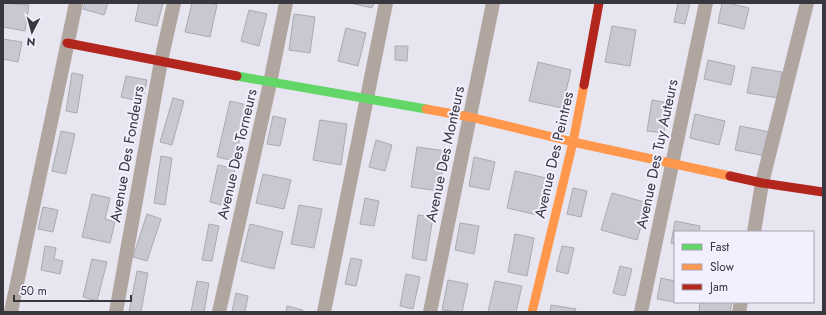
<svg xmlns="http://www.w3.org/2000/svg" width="826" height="315" viewBox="0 0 826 315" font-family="Jost,sans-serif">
<rect width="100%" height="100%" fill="#e7e5f0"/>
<g fill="#c8c8d0" stroke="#aaaab1">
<polygon points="3,3 29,5 25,31 3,27"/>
<polygon points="85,3 108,3 104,15 83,9"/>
<polygon points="139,3 163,3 157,26 135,21"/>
<polygon points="192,3 209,3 217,5 210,37 185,32"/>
<polygon points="350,3 374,3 372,8"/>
<polygon points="678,3 690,3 685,24 674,22"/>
<polygon points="722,3 728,3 749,8 744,29 718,23"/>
<polygon points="249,10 267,14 259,46 241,41"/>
<polygon points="294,14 315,17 310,53 289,50"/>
<polygon points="612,26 636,30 630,66 605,62"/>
<polygon points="346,28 366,33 358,66 338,61"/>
<polygon points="3,39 22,42 18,62 3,59"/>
<polygon points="395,46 408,46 407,61 395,60"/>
<polygon points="708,60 735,66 731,85 704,79"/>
<polygon points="538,62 571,70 562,108 529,101"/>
<polygon points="752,67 782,72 778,98 747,93"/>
<polygon points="72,73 83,75 77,113 66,111"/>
<polygon points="126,76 147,80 142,102 121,97"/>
<polygon points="173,98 184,101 172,145 160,142"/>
<polygon points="652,100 669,103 664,133 647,131"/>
<polygon points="230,101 247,105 235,161 217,157"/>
<polygon points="695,114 725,121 719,145 690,138"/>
<polygon points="273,116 286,119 280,146 267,144"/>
<polygon points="320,120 347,124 341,165 313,160"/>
<polygon points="740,126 770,132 765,156 735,150"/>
<polygon points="61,131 75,134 66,174 52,171"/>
<polygon points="376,140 392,145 385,171 369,167"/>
<polygon points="417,147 446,151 439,191 411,187"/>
<polygon points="161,156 172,158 165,205 154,203"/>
<polygon points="474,157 495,162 489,190 469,186"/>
<polygon points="218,165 235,169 226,206 210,202"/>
<polygon points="515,171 546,178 538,215 507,208"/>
<polygon points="263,174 291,180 284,209 256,203"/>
<polygon points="573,188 587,191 581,217 567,214"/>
<polygon points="612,193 648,203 637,240 601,230"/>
<polygon points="92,194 110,198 105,219 115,222 110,243 82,237"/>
<polygon points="365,198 379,201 374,226 360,224"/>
<polygon points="299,205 322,209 314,248 291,244"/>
<polygon points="43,207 58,210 53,232 38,229"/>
<polygon points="147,214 161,219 147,261 133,257"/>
<polygon points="418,215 433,217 426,261 412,258"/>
<polygon points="675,221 700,226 699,232 675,232 675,244 671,243"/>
<polygon points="460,223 479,226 474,254 455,250"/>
<polygon points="209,224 219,226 212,261 202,260"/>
<polygon points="250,224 283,232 274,269 241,261"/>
<polygon points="515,234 534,238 527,276 508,272"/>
<polygon points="45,246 56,248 54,259 63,261 60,274 41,270"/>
<polygon points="562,246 574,248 568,274 556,271"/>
<polygon points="351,258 362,260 356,286 345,284"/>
<polygon points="92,259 107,262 97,301 83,297"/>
<polygon points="620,266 632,269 625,296 613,293"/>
<polygon points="137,271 148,273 141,312 129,312"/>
<polygon points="406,274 420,277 413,309 400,306"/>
<polygon points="661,278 675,281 675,302 657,299"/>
<polygon points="448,280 468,284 462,312 442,310"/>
<polygon points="197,281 209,283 204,312 191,312"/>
<polygon points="495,281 522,286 516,312 488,312"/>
<polygon points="236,293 248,296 245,312 232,312"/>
<polygon points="700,302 732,302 730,312 699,312"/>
<polygon points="551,305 576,309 575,312 550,312"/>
<polygon points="287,306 303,310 302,312 286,312"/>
</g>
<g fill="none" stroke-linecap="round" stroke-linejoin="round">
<g stroke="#b1a59f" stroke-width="14">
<polyline points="754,232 762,183 807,3"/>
<polyline points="11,312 76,3"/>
<polyline points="116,312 161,61 174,3"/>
<polyline points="219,312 270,83 286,3"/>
<polyline points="324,312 386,3"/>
<polyline points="430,312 493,3"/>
<polyline points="641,312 706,3"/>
<polyline points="739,312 741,302"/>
</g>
<polyline stroke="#63d668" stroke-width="9" points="237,76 426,109"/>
<g stroke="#ff974d" stroke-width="9">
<polyline points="426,109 470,117 573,142 730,176"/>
<polyline points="532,312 573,142 584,85"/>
</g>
<g stroke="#b3261e" stroke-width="9">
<polyline points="67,43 237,76"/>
<polyline points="584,85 599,3"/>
<polyline points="730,176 762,183 823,192"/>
</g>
</g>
<g text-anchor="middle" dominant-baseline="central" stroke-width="4" stroke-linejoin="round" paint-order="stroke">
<g font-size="15" fill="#38373e" stroke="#f2effe">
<text transform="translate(127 154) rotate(-80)">Avenue Des Fondeurs</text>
<text transform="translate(237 154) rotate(-77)">Avenue Des Torneurs</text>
<text transform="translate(445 154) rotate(-78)">Avenue Des Monteurs</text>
<text transform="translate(657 154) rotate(-78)">Avenue Des Tuy Auteurs</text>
<text transform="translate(554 155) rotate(-77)">Avenue Des Peintres</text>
</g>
</g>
<rect width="826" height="315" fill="none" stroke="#38373e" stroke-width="8"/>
<rect x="674" y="231" width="140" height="72" fill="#f2effe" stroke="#a8a5b1"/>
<rect x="682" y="244" width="20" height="6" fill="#63d668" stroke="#a8a5b1"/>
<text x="710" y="251" font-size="12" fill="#38373e">Fast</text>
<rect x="682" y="264" width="20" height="6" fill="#ff974d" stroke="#a8a5b1"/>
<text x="710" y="271" font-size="12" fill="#38373e">Slow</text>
<rect x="682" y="284" width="20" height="6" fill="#b3261e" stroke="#a8a5b1"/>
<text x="710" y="291" font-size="12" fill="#38373e">Jam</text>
<g transform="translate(32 32) rotate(186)" stroke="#f2effe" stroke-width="3" paint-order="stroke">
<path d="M0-3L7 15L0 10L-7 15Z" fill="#38373e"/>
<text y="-6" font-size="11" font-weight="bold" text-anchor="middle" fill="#38373e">N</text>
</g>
<path d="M14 295v6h117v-6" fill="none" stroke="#38373e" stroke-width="2"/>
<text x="20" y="295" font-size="12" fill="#38373e" stroke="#f2effe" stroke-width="3" paint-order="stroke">50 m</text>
</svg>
